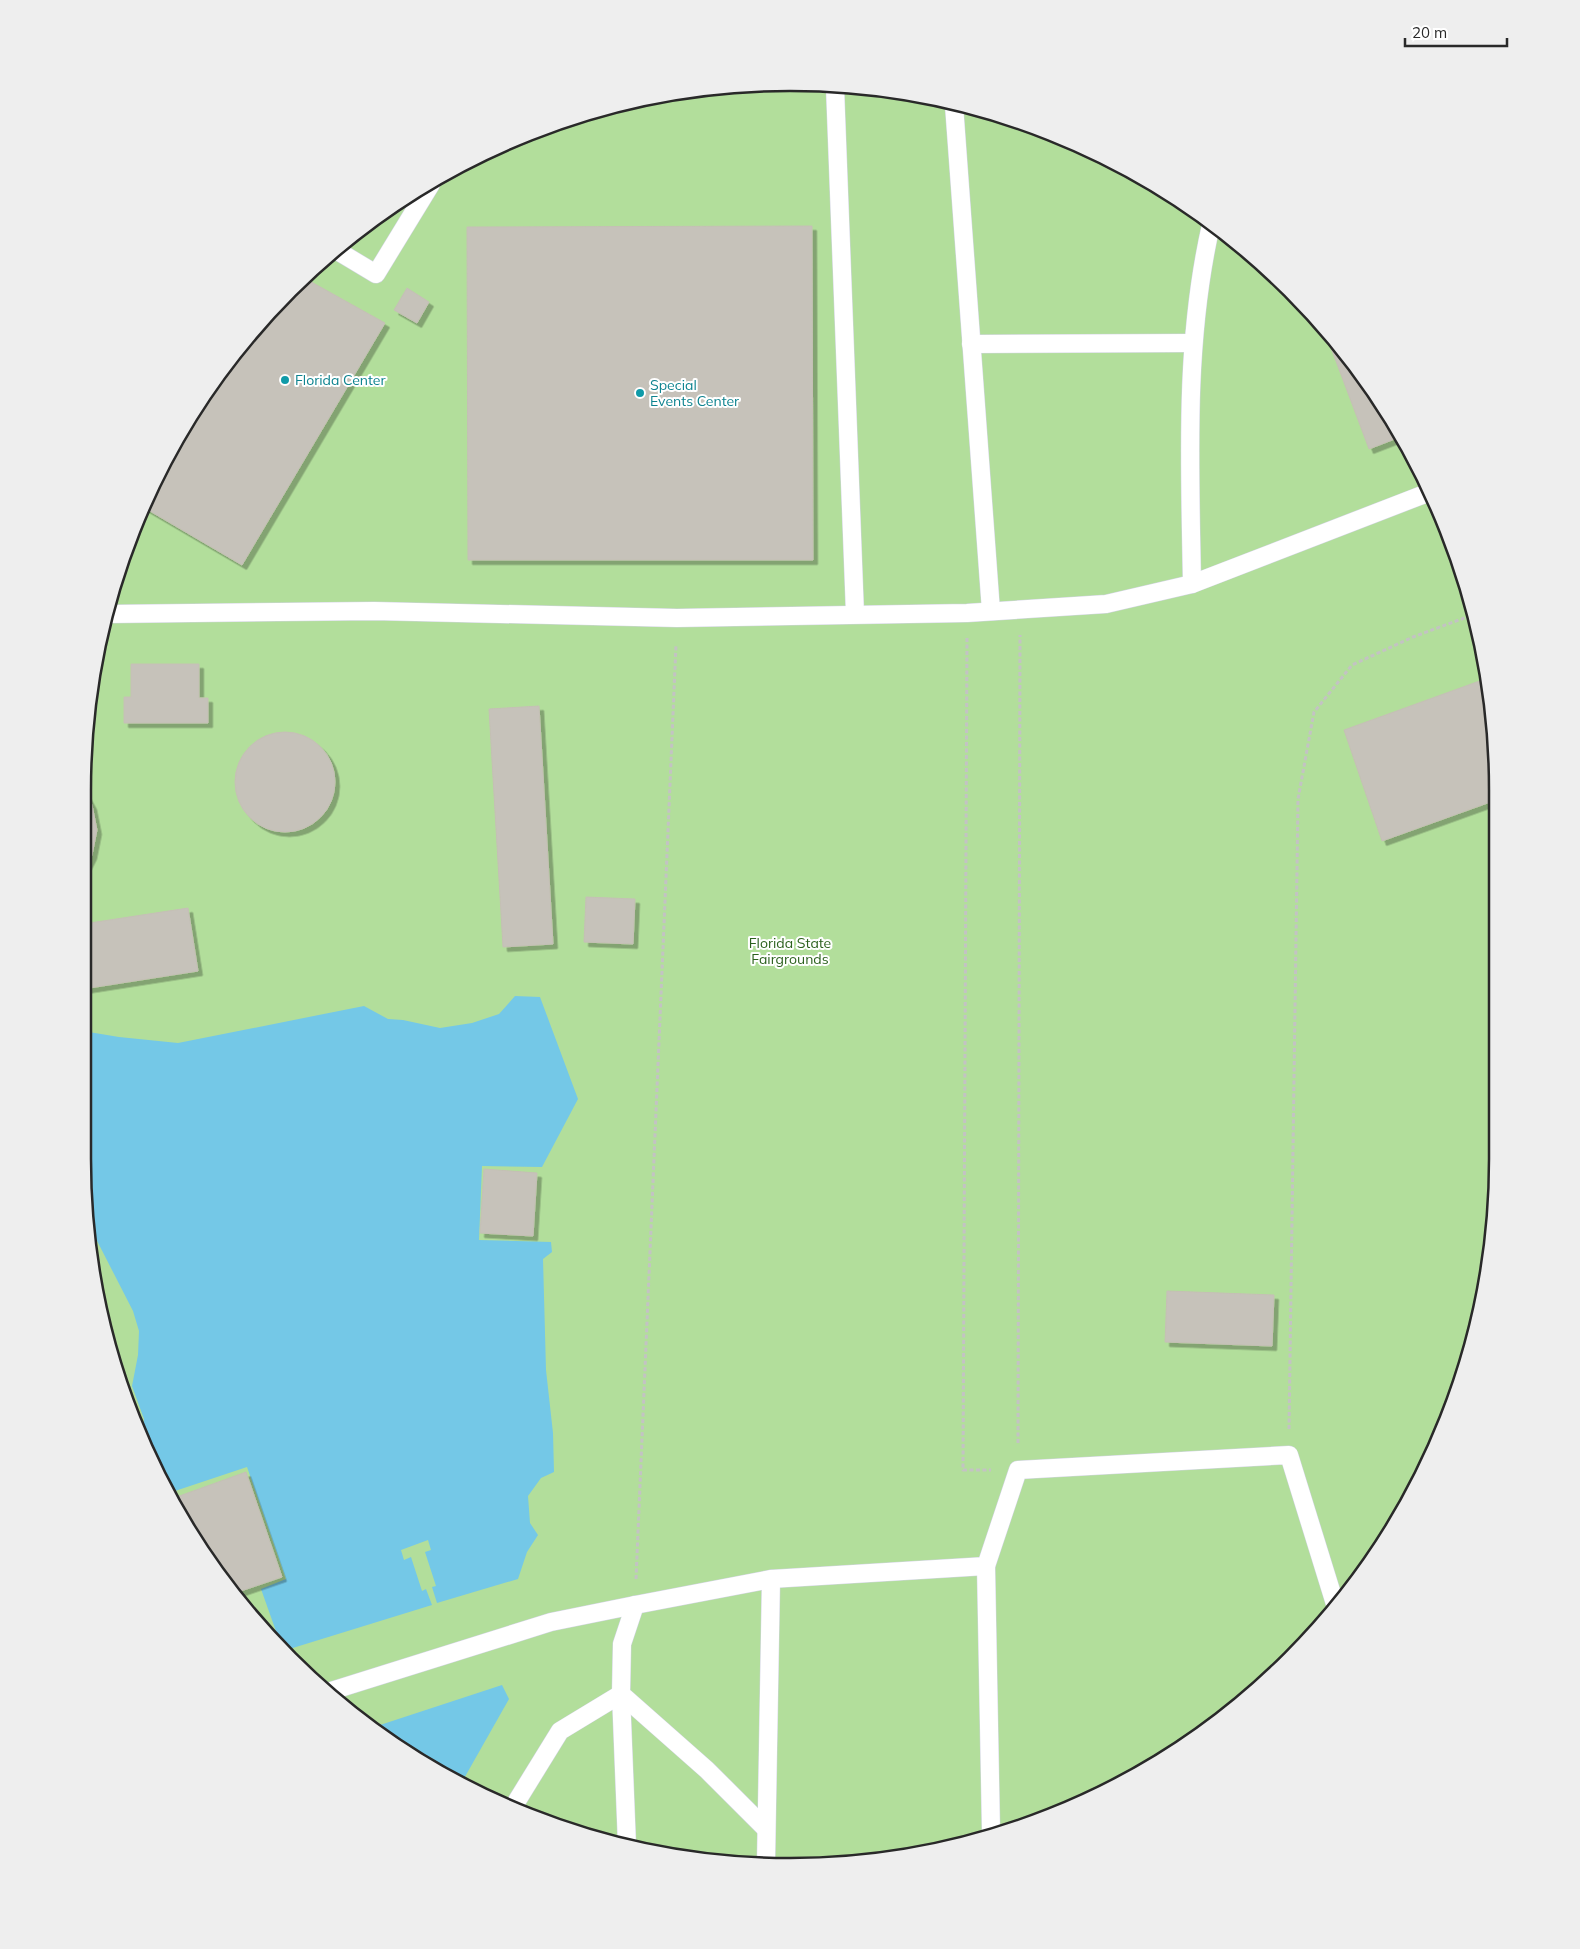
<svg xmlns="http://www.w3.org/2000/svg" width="1580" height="1949" viewBox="0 0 1580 1949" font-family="Mulish,sans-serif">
<defs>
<filter id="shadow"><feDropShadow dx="4.5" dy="4.5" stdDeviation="0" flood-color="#0004"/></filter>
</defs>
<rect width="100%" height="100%" fill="#eae4db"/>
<polygon fill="#b2de9b" points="743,84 882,89 1017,120 1143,177 1256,258 1351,359 1424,477 1473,607 1496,744 1496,1205 1473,1342 1424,1472 1351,1590 1256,1691 1103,1793 928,1853 790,1866 607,1842 436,1772 290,1659 177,1512 107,1342 83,1159 84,743 96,652 136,520 177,436 258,323 360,229 477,156 607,107"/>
<g fill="#74c8e7">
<polygon points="515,996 540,997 578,1099 542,1167 482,1166 479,1240 551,1242 552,1252 543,1259 546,1370 553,1433 554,1472 541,1478 528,1496 530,1523 538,1535 527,1552 518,1579 437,1603 432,1587 436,1586 425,1552 431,1550 428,1540 401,1550 404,1560 411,1557 422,1591 426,1589 432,1605 283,1651 261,1589 286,1579 247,1467 169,1493 143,1430 144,1419 132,1386 138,1355 139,1331 133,1311 92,1231 83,1159 83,1031 119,1037 178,1043 364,1006 388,1019 403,1020 440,1028 472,1023 499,1014"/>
<polygon points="502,1685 509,1699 462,1782 436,1772 377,1726"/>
</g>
<g fill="#c6c2ba" stroke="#c5c0b5" filter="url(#shadow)">
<polygon points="812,226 813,560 468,560 467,227"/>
<polygon points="306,279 385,323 242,565 143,507 177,436 258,323"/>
<polygon points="407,288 429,302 417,323 394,310"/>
<polygon points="1325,332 1351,359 1400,437 1369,449"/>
<polygon points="131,664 199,664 199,698 208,698 208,723 124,723 124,697 131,697"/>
<polygon points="1485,679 1496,744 1496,800 1382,841 1344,730"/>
<polygon points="539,706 553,944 503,947 489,709"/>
<circle cx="285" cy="782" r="50"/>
<polygon points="84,790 92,805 97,830 92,855 84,871"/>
<polygon points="586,897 635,899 633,944 584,942"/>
<polygon points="188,908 198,971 83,989 83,924"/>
<polygon points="484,1169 537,1173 533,1236 480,1233"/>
<polygon points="1167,1291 1274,1295 1272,1346 1165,1342"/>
<polygon points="246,1472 282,1577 238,1592 177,1512 171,1499"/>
</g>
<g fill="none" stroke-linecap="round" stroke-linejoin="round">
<defs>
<g id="service">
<polyline points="835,87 855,614"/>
<polyline points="954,105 991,611"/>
<polyline points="336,250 376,274 431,184"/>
<polyline points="971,344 1193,343"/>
<path d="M1192 584C1190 465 1184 343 1211 225"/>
<polyline points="108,614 374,611 677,618 967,613 1106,604 1192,584 1430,492"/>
<polyline points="986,1566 991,1831"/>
<polyline points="635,1605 622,1644 621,1694 707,1770 766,1829"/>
<polyline points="331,1691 551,1622 635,1605 771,1579 986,1566 1018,1470 1289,1455 1336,1607"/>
<polyline points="515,1804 560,1731 621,1694 627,1845"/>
<polyline points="766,1863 771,1579"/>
</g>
</defs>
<use href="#service" stroke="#d1d4e1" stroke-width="19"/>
<g stroke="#c3c3c3" stroke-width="3" stroke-dasharray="4 2.5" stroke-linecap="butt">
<polyline points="967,638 963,1470 991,1470"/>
<polyline points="1289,1429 1298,799 1314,712 1352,665 1413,637 1475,614"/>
<polyline points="1018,1443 1020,635"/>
<polyline points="636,1579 676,644"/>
</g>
<use href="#service" stroke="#fff" stroke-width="18"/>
</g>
<g fill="#0f9aa8" stroke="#fff" stroke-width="2">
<circle cx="285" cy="380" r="5"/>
<circle cx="640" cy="393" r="5"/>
</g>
<g text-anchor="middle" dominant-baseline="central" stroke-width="4" stroke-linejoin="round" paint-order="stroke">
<g font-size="14" fill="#0d838f" stroke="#fff" text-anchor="start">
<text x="295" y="380">Florida Center</text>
<text x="650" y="385">Special<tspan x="650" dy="16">Events Center</tspan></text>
</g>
<g font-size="14" fill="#2c611e" stroke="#fff">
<text x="790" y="943">Florida State<tspan x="790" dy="16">Fairgrounds</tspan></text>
</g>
</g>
<path d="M0 0H1580V1949H0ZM790 91H790A699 699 0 0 1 1489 790V1159A699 699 0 0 1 790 1858H790A699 699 0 0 1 91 1159V790A699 699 0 0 1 790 91Z" fill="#eee" fill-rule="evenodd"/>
<path fill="none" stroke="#292929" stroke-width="2.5" d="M790 91H790A699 699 0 0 1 1489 790V1159A699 699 0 0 1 790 1858H790A699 699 0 0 1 91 1159V790A699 699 0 0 1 790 91Z"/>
<path d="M1405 38v8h102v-8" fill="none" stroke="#292929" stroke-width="2.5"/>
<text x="1412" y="38" font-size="15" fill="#292929" stroke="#ffffff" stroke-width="4" paint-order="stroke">20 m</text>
</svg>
